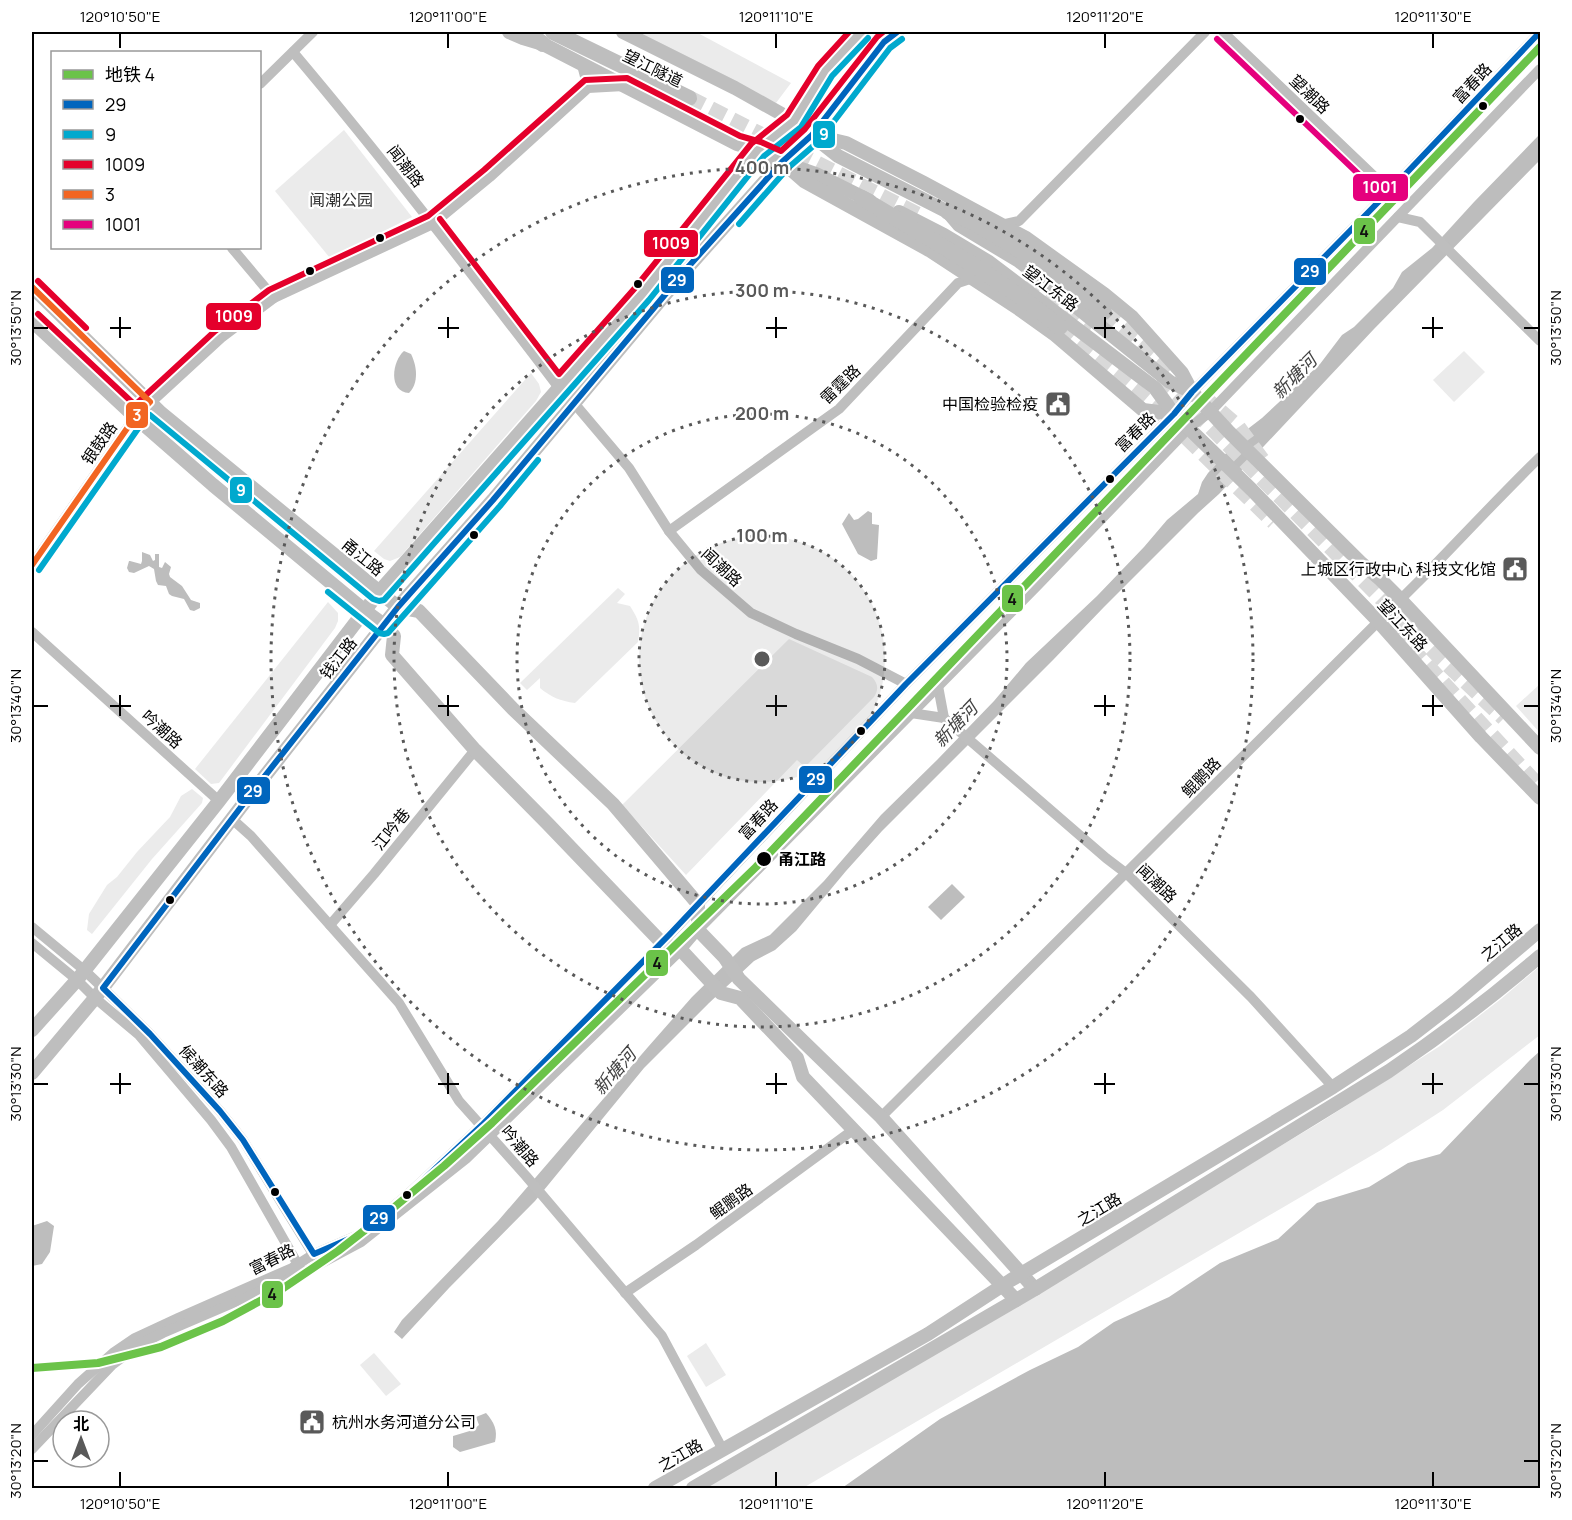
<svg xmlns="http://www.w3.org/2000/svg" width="1572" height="1520" viewBox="0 0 1572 1520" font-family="Manrope,'Noto Sans SC',sans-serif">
<rect width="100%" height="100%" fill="#fff"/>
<g fill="#ebebeb">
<polygon points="638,32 696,32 791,83 776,103"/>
<polygon points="344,130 412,217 330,258 275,191"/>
<polygon points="1464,351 1485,372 1454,402 1433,380"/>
<polygon points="531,373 539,384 541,392 536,401 400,557 390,561 384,559 374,551"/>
<path d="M618 588 625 594 617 603 630 606C639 620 641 626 638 642L575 703C560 701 551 697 540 688V678L527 690 520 683Z"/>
<polygon points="328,602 338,613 338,621 335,628 219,783 211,784 195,769"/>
<path d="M789 639 872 677C878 684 879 689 874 697L805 767 797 760 686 875 622 805Z"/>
<polygon points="1540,684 1540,733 1516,706"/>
<polygon points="192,789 203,798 202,803 152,859 92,934 87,930 89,914 107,885 117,877 137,852 170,817 181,796"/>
<polygon points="1540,966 1540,1035 1443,1110 1381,1150 803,1488 705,1488 1319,1123 1440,1046 1501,999"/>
<polygon points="706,1343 726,1375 706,1387 687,1356"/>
<polygon points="374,1353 401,1384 386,1396 360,1365"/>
</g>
<g fill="#bdbdbd">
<polygon points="1540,134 1540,160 1374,329 1219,494 1198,513 1104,607 1053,660 882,831 846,871 796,931 775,950 754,961 709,1003 644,1068 535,1201 449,1288 402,1339 394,1332 402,1320 498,1221 648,1047 692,997 742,948 770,935 824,881 881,815 937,760 994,701 1026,663 1097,596 1144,547 1167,520 1198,494 1202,482 1208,473 1249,428 1262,418 1320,364 1342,335 1354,327 1393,288 1402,272 1432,248 1474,202"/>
<path d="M404 351 411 354C417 366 419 383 409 393 388 392 392 361 404 351Z"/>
<polygon points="868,511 872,513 872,524 879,525 877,559 871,561 858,554 842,524 849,513 854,520 858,519"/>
<polygon points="142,552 150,555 153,561 155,560 155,554 159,554 159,567 162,568 165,562 171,567 169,574 170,577 182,586 191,600 200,603 200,608 194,611 190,610 184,599 172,596 169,594 166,586 158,585 156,581 154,569 149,566 134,573 129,572 127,568 129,561 130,561 141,564 142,561"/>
<polygon points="952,884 965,897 941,920 928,907"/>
<polygon points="1540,1051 1540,1488 842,1488 940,1419 1030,1370 1078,1347 1114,1322 1169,1297 1220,1263 1278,1239 1317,1203 1369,1187 1408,1163 1440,1154 1530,1060"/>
<polygon points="47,1221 54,1226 50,1252 42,1264 32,1266 32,1226"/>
<path d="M486 1413C494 1422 498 1430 495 1442L460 1452 453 1447V1436L473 1430 479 1425 476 1417Z"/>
</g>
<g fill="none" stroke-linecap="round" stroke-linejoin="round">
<g stroke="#d9d9d9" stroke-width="16" stroke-dasharray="16 8" stroke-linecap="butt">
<polyline points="689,98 918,215"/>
<polyline points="1026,282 1066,311 1089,331"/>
<polyline points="1104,312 1182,379"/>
<polyline points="1060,327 1140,395 1173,424 1274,522"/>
<polyline points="1159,378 1190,406 1438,655 1504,718"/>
<polyline points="1202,396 1237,426 1262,460"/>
<polyline points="1394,630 1540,788"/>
</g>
<g stroke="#bebebe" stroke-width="10">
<polyline points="1223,32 1376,178 1382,199"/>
<path d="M293 52C385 161 472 274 559 388"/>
<polyline points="582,65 588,88"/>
<polyline points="260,84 313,32"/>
<polyline points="1398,217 1420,222 1540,341"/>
<polyline points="1001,225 1019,221 1205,32"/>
<polyline points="232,248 274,298"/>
<polyline points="574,403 629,468 669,531 701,570 751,613 796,634 858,659 906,684"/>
<polyline points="669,531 839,409 958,283 973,278"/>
<polyline points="32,565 135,417 221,338 274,298 433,224 490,177 588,88 624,86"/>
<polyline points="32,632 219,801"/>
<polyline points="938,686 944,718"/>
<polyline points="911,713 944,718 1106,858 1127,874 1251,997 1333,1087"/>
<polyline points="232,819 251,836 399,1003 459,1101 526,1176 662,1336 723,1450"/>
<polyline points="330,925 374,874 475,750"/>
<polyline points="32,927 84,970 103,988 150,1034 220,1111 243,1140 316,1259"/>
<polyline points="32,943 77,980 95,998 139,1035 211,1120 231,1147 301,1270"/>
<path d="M881 1117C1063 936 1244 755 1426 574 1464 535 1501 495 1540 457"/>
<polyline points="625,1293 696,1245 853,1130"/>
<polyline points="32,1435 78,1384 113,1353 135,1338 178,1318 292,1268 314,1254 358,1235 405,1197 482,1125 662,943 906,684 1174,414 1192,392 1398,182 1540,32"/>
<polyline points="32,1449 112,1365 139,1345 163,1333 303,1273 361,1242 467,1158 681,950 698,930 1038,585 1189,428 1210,412 1540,69"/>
</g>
<g stroke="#bebebe" stroke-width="14">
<polyline points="509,32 523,38 543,44 737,144 758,150 782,162 816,174 870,201"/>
<polyline points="623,32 735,88 794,121 838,156 948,212 959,225 1019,261 1170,382 1192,392"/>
<polyline points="812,135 846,143 924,183 1026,238 1104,294 1132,317 1182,373 1192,392 1229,432 1360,562 1381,580 1400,599 1540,748"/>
<polyline points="788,167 804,181 929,250 1019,309 1054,334 1143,410 1174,414"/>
<polyline points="899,212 944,235 989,262 1155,388 1174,414 1252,490 1378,621 1481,737 1540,798"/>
<polyline points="32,287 161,413 398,607 419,611 513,709 613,804 698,904 698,930 725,958 739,979 881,1117 1035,1289"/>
<polyline points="32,321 135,417 213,485 365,611 384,625 394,636 392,655 475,750 548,824 662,943 681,950 721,993 740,998 797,1058 803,1077 1016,1300"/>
<polyline points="32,1030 77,980 219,801 379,592 642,294 758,150 794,121 825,71 861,32"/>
<polyline points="32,1073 95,998 257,786 398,607 493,500 689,266 782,162 812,135 844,95 884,42 897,32"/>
<polyline points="655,1488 928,1334 1011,1280 1333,1087 1411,1036 1455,1002 1540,930"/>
<path d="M693 1488 1035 1289 1389 1071C1442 1035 1492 997 1540 956"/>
</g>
<g stroke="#bebebe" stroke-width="16">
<polyline points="527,32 543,44"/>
<polyline points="553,32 689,98"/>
<path d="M862 198C930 239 999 277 1060 327"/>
<path d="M948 212C968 218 984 228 1001 239 1037 260 1070 286 1104 312"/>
</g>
<defs>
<polyline id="bus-1" points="897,32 884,42 812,135 782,162 689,266 493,500 398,607 257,786 103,988 150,1034 220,1111 243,1140 314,1254 358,1235 405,1197 482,1125 669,935 906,684 1174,414 1192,392 1398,182 1540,32"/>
<g id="bus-2">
<polyline points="739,224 788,168 819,141 890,48 902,39"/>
<polyline points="39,570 142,423 150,415 373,599 379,601 384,600 649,300 764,156 801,127 832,76 868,38"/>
<polyline points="328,592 379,633 384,634 388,633 500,506 538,460"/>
</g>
<g id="bus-3">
<polyline points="440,219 559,374 635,288 751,144 787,115 818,66 849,32"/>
<polyline points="38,281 86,328"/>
<polyline points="38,314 135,405 215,331 269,290 428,216 484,170 585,80 627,78 740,136 761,142 781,151 805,129 877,37 883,32"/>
</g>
<polyline id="bus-4" points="32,287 150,402 135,417 32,565"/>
<polyline id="bus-5" points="1217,39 1370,185 1397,191 1405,188 1540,45"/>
</defs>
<use href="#bus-1" stroke="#fff" stroke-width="10"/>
<use href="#bus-2" stroke="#fff" stroke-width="10"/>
<use href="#bus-3" stroke="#fff" stroke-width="10"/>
<use href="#bus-4" stroke="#fff" stroke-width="10"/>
<use href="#bus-5" stroke="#fff" stroke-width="10"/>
<use href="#bus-1" stroke="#0065bd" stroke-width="6"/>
<use href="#bus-2" stroke="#00a9ce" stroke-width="6"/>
<use href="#bus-3" stroke="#e4002b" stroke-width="6"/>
<use href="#bus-4" stroke="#f26522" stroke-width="6"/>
<use href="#bus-5" stroke="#e5007d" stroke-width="6"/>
<defs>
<polyline id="metro-1" points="32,1368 98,1363 161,1347 223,1321 282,1289 338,1251 392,1209 444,1166 492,1123 756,867 1540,47"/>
</defs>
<use href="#metro-1" stroke="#fff" stroke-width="12"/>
<use href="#metro-1" stroke="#6bc349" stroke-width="8"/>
</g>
<path fill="none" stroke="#000" stroke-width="2" d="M120 33V48M448 33V48M776 33V48M1105 33V48M1433 33V48M120 317V338M448 317V338M776 317V338M1105 317V338M1433 317V338M33 328H48M110 328H131M438 328H459M766 328H787M1094 328H1115M1422 328H1443M1524 328H1539M120 695V716M448 695V716M776 695V716M1105 695V716M1433 695V716M33 706H48M110 706H131M438 706H459M766 706H787M1094 706H1115M1422 706H1443M1524 706H1539M120 1073V1094M448 1073V1094M776 1073V1094M1105 1073V1094M1433 1073V1094M33 1084H48M110 1084H131M438 1084H459M766 1084H787M1094 1084H1115M1422 1084H1443M1524 1084H1539M33 1461H48M1524 1461H1539M120 1472V1487M448 1472V1487M776 1472V1487M1105 1472V1487M1433 1472V1487"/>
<circle cx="762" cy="659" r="123" fill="#595959" fill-opacity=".12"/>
<g fill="none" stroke="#595959" stroke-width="3" stroke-dasharray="3 6">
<circle cx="762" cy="659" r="123"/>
<circle cx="762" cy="659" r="245"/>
<circle cx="762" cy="659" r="368"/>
<circle cx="762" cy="659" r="491"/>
</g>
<defs>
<symbol id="civic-square" viewBox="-11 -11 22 22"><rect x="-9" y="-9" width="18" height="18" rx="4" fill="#595959" stroke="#fff"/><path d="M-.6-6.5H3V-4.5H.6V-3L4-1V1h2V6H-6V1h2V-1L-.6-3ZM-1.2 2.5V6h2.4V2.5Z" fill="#fff"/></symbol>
</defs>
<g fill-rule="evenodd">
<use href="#civic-square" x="1043" y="389" width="30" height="30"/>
<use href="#civic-square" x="1500" y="554" width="30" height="30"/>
<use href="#civic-square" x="297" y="1407" width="30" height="30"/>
</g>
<g fill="#000" stroke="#fff" stroke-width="2">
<circle cx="1483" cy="106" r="5"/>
<circle cx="1300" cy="119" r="5"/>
<circle cx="380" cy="238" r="5"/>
<circle cx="310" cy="271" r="5"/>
<circle cx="638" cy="284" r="5"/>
<circle cx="1110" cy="479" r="5"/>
<circle cx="474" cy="535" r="5"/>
<circle cx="861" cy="731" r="5"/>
<circle cx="764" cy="859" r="8"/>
<circle cx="170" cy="900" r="5"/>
<circle cx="275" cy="1192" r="5"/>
<circle cx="407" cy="1195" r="5"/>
</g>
<g text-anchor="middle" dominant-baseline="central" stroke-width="4.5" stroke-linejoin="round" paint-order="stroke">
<g font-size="16" fill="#000" stroke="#fff">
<text transform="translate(653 68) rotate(26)">望江隧道</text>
<text transform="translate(1472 83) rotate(-47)">富春路</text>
<text transform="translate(1310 94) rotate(44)">望潮路</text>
<text transform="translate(406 166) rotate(52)">闻潮路</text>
<text transform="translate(1051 288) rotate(37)">望江东路</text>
<text transform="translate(840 384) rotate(-44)">雷霆路</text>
<text transform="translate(1135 432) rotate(-45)">富春路</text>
<text transform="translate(99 443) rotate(-55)">银鼓路</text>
<text transform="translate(363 557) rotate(39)">甬江路</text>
<text transform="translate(722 567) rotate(43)">闻潮路</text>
<text transform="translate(1403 625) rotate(47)">望江东路</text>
<text transform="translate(338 658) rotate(-52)">钱江路</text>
<text transform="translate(162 729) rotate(42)">吟潮路</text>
<text transform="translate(1201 777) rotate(-46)">鲲鹏路</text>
<text transform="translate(758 819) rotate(-47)">富春路</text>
<text transform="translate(391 829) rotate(-51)">江吟巷</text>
<text transform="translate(1157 883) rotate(44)">闻潮路</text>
<text transform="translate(1501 942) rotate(-40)">之江路</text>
<text transform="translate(204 1071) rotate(48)">候潮东路</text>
<text transform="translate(520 1146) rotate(49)">吟潮路</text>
<text transform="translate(731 1201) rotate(-36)">鲲鹏路</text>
<text transform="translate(1099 1209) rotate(-31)">之江路</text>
<text transform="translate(272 1259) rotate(-27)">富春路</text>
<text transform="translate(680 1455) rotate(-30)">之江路</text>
</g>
<g font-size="16" fill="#313131" stroke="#fff">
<text x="341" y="200">闻潮公园</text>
</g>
<g font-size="16" fill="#000" stroke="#fff" text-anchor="end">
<text x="1038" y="404">中国检验检疫</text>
<text x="1496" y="569">上城区行政中心 科技文化馆</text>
<text x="332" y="1422" text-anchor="start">杭州水务河道分公司</text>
</g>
<g font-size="16" font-weight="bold" fill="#000" stroke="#fff" text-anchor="start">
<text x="778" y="859">甬江路</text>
</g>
<g font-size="18" font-style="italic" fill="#424242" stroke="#fff">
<text transform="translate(1294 376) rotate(-45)">新塘河</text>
<text transform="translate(955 724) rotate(-46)">新塘河</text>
<text transform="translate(614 1071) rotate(-49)">新塘河</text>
</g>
</g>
<circle cx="762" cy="659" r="9" fill="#595959" stroke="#fff" stroke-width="3"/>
<g font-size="18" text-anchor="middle" font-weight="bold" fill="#595959" stroke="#fff" stroke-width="4.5" stroke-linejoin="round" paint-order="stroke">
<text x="762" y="174">400 m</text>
<text x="762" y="297">300 m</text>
<text x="762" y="420">200 m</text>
<text x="762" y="542">100 m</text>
</g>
<g stroke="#fff" stroke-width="2">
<rect x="812" y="120" width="24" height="29" rx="6" fill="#00a9ce"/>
<rect x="1352" y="173" width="57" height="29" rx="6" fill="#e5007d"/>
<rect x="1353" y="217" width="23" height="28" rx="6" fill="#6bc349"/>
<rect x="643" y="229" width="56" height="29" rx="6" fill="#e4002b"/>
<rect x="1293" y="257" width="34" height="29" rx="6" fill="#0065bd"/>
<rect x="660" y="266" width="35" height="28" rx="6" fill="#0065bd"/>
<rect x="205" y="302" width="57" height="29" rx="6" fill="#e4002b"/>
<rect x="125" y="401" width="24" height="28" rx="6" fill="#f26522"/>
<rect x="229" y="476" width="24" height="28" rx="6" fill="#00a9ce"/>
<rect x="1001" y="584" width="23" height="29" rx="6" fill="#6bc349"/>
<rect x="798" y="765" width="35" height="29" rx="6" fill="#0065bd"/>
<rect x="236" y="776" width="35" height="29" rx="6" fill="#0065bd"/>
<rect x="645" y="949" width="24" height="28" rx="6" fill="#6bc349"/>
<rect x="362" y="1204" width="34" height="28" rx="6" fill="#0065bd"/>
<rect x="261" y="1280" width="23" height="29" rx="6" fill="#6bc349"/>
</g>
<g font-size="16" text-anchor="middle" font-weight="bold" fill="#fff">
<text x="824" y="140">9</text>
<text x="1380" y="193">1001</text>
<text x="671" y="249">1009</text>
<text x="1310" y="277">29</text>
<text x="677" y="286">29</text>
<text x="234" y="322">1009</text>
<text x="137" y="421">3</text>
<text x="241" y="496">9</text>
<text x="816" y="785">29</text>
<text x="253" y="797">29</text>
<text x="379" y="1224">29</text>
</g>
<g font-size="16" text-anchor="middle" font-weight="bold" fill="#111">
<text x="1364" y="237">4</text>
<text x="1012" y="605">4</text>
<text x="657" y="969">4</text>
<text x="272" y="1300">4</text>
</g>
<rect width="1572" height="1520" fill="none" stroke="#ffffff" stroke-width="66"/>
<rect x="51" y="51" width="210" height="198" fill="#ffffff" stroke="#999999" stroke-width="1.5"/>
<rect x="63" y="70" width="30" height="9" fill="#6bc349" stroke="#999999" stroke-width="1.5"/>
<text x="105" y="81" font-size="18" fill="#000000">地铁 4</text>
<rect x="63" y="100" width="30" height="9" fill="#0065bd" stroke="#999999" stroke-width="1.5"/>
<text x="105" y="111" font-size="18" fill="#000000">29</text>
<rect x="63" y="130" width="30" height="9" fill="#00a9ce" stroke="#999999" stroke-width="1.5"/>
<text x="105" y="141" font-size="18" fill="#000000">9</text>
<rect x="63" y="160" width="30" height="9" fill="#e4002b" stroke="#999999" stroke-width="1.5"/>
<text x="105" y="171" font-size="18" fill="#000000">1009</text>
<rect x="63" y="190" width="30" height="9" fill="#f26522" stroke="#999999" stroke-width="1.5"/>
<text x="105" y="201" font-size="18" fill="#000000">3</text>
<rect x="63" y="220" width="30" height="9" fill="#e5007d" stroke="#999999" stroke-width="1.5"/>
<text x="105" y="231" font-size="18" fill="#000000">1001</text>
<g transform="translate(81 1439)"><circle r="28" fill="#ffffff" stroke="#999999" stroke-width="1.5"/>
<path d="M0-4.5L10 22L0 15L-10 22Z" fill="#595959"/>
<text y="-9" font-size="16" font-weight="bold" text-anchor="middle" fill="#000000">北</text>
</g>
<rect x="33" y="33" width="1506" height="1454" fill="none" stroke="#000" stroke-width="2"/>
<g font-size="15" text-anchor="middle" fill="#000">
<text x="120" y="22">120°10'50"E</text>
<text x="448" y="22">120°11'00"E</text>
<text x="776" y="22">120°11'10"E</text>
<text x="1105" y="22">120°11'20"E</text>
<text x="1433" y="22">120°11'30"E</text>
<text transform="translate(16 328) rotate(-90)" y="5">30°13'50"N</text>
<text transform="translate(1556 328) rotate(-90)" y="5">30°13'50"N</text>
<text transform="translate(16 706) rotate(-90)" y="5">30°13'40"N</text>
<text transform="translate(1556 706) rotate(-90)" y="5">30°13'40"N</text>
<text transform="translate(16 1084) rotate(-90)" y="5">30°13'30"N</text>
<text transform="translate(1556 1084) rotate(-90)" y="5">30°13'30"N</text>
<text transform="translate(16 1461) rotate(-90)" y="5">30°13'20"N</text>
<text transform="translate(1556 1461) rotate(-90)" y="5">30°13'20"N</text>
<text x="120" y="1509">120°10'50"E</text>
<text x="448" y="1509">120°11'00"E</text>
<text x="776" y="1509">120°11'10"E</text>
<text x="1105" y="1509">120°11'20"E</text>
<text x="1433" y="1509">120°11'30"E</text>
</g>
</svg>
